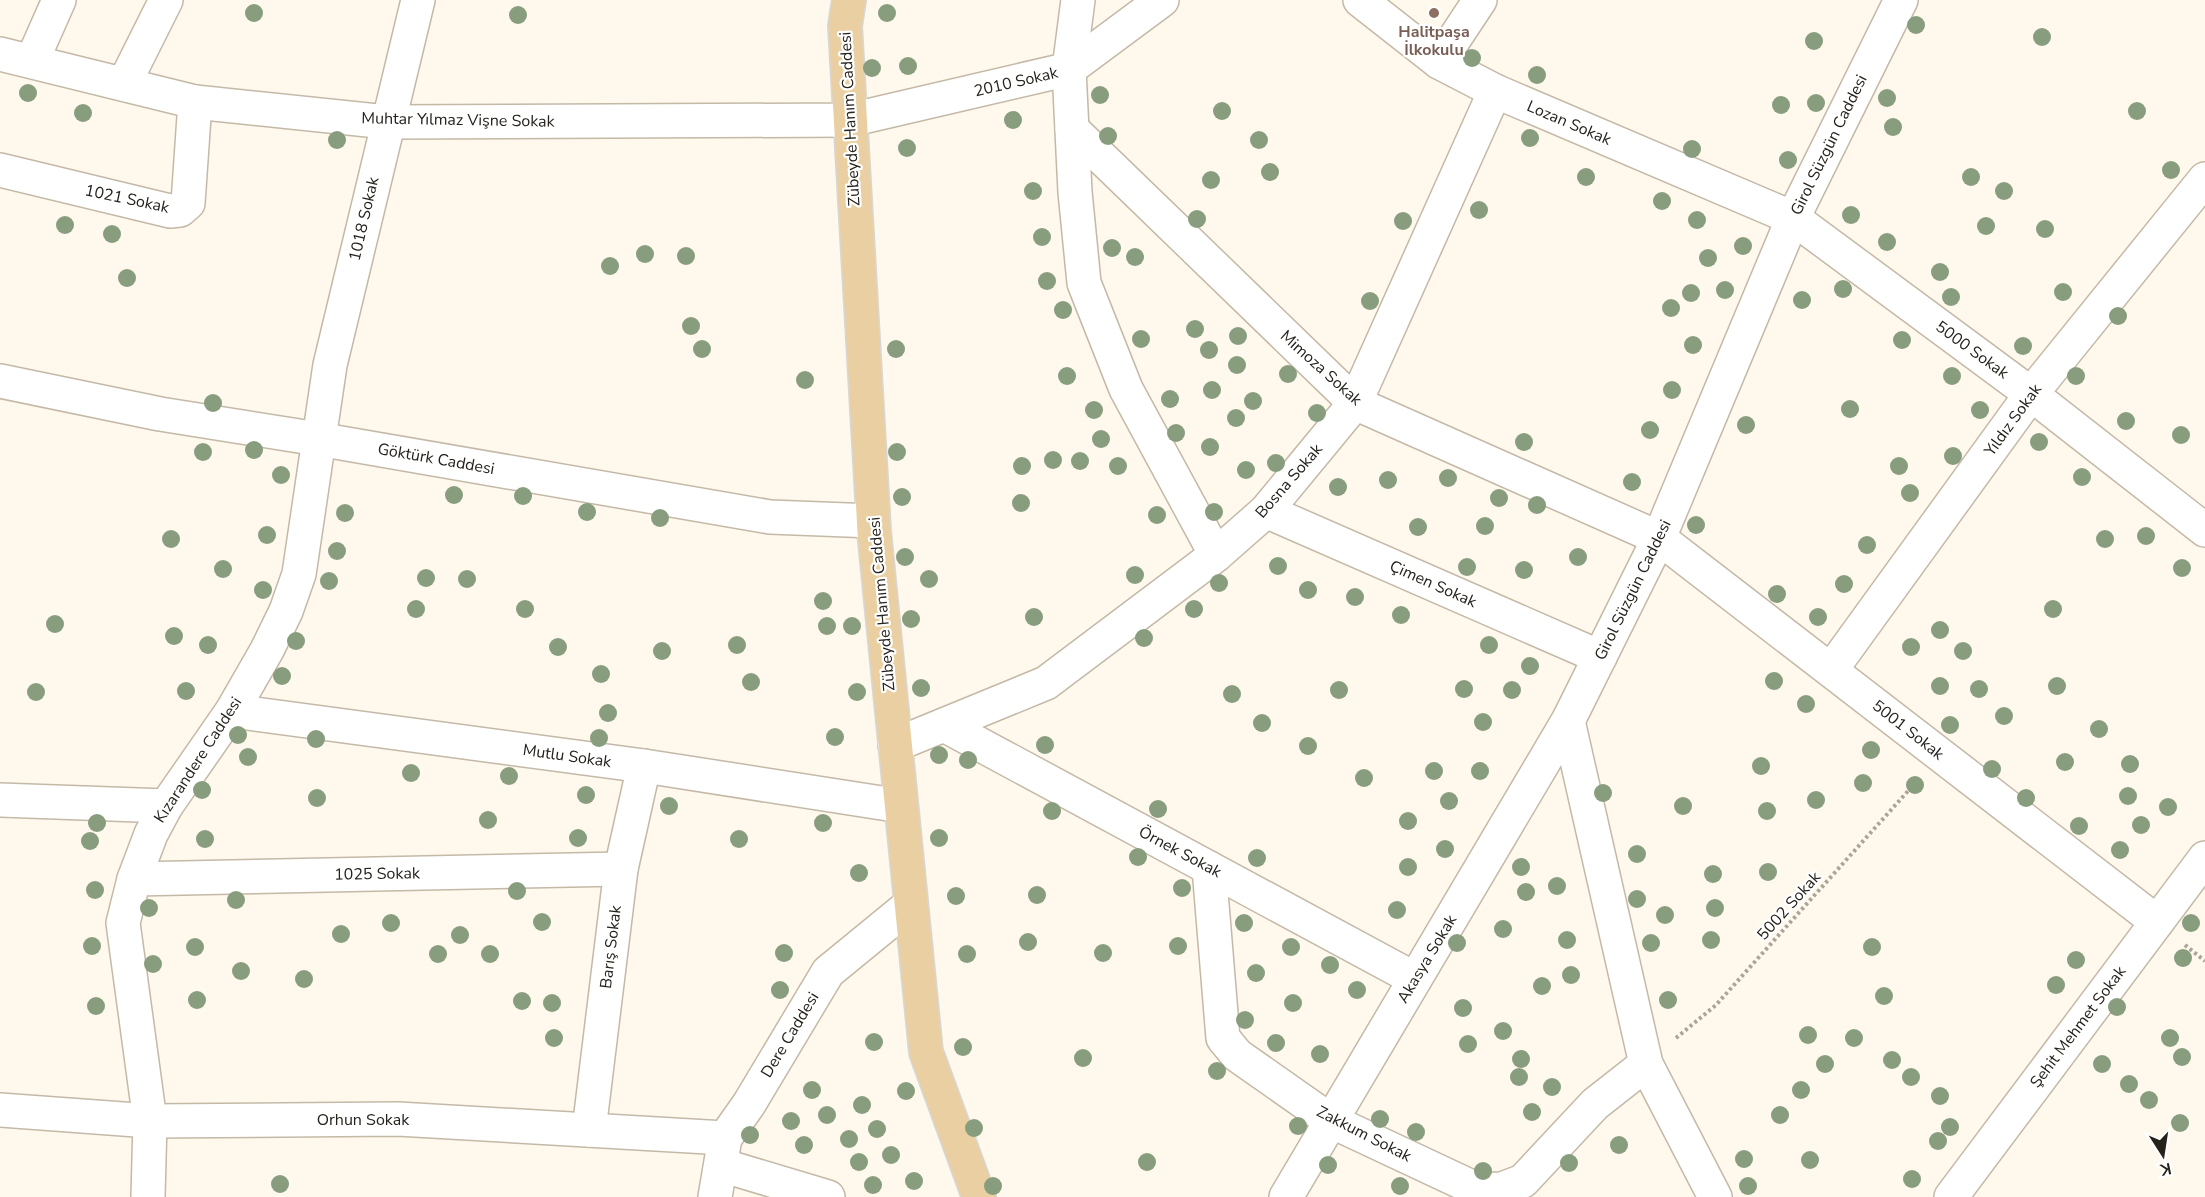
<svg xmlns="http://www.w3.org/2000/svg" width="2205" height="1197" viewBox="0 0 2205 1197" font-family="'Nunito Sans',sans-serif">
<rect width="100%" height="100%" fill="#fff8ed"/>
<g fill="none" stroke-linecap="round" stroke-linejoin="round">
<defs>
<g id="minor">
<polyline points="1078,0 1069,69 1075,192 1084,283 1126,389 1216,555"/>
<polyline points="1360,0 1439,62 1495,91 1793,218 2031,394 2205,530"/>
<polyline points="0,54 195,102 387,122 850,120 1069,69 1162,0"/>
<polyline points="32,61 59,0"/>
<polyline points="1439,62 1480,0"/>
<polyline points="124,84 166,0"/>
<polyline points="1072,129 1355,403 1659,538 2157,922"/>
<polyline points="0,170 170,211 180,210 188,203 195,102"/>
<polyline points="0,381 160,414 318,439 770,517 873,521"/>
<polyline points="1266,511 1600,657"/>
<polyline points="1831,670 2031,394 2205,179"/>
<polyline points="232,711 644,766 901,806"/>
<polyline points="1568,721 1646,1064 1715,1197"/>
<polyline points="944,725 1415,979"/>
<polyline points="895,745 1046,683 1216,555 1266,511 1355,403 1495,91"/>
<polyline points="0,800 166,806"/>
<polyline points="1209,868 1223,1038 1237,1055 1331,1121 1478,1190 1502,1189 1523,1181 1595,1104 1646,1064"/>
<polyline points="134,879 621,869"/>
<polyline points="0,1110 150,1121 398,1119 725,1138"/>
<polyline points="589,1130 621,869 644,766"/>
<polyline points="721,1165 828,1197"/>
<polyline points="148,1197 150,1121 123,923 134,879 151,834 166,806 232,711 267,650 286,611 299,574 330,365 418,0"/>
<polyline points="715,1197 725,1138 749,1104 828,972 911,904"/>
<polyline points="1286,1197 1568,721 1659,538 1793,218 1901,0"/>
<polyline points="1951,1197 2205,858"/>
</g>
<polyline id="major" points="849,0 845,26 874,531 926,1052 979,1197"/>
</defs>
<use href="#minor" stroke="#c4b9a7" stroke-width="36"/>
<use href="#major" stroke="#d8d7d6" stroke-width="36"/>
<g stroke="#aaa49b" stroke-width="4" stroke-dasharray="3 3" stroke-linecap="butt">
<polyline points="2185,945 2205,961"/>
<polyline points="1676,1038 1716,1005 1917,781"/>
</g>
<use href="#minor" stroke="#fff" stroke-width="33"/>
<use href="#major" stroke="#e9cfa1" stroke-width="33"/>
</g>
<g fill="#889d7e">
<circle cx="254" cy="13" r="9"/>
<circle cx="887" cy="13" r="9"/>
<circle cx="518" cy="15" r="9"/>
<circle cx="1916" cy="25" r="9"/>
<circle cx="2042" cy="37" r="9"/>
<circle cx="1814" cy="41" r="9"/>
<circle cx="1472" cy="58" r="9"/>
<circle cx="908" cy="66" r="9"/>
<circle cx="872" cy="68" r="9"/>
<circle cx="1537" cy="75" r="9"/>
<circle cx="28" cy="93" r="9"/>
<circle cx="1100" cy="95" r="9"/>
<circle cx="1887" cy="98" r="9"/>
<circle cx="1816" cy="103" r="9"/>
<circle cx="1781" cy="105" r="9"/>
<circle cx="1222" cy="111" r="9"/>
<circle cx="2137" cy="111" r="9"/>
<circle cx="83" cy="113" r="9"/>
<circle cx="1013" cy="120" r="9"/>
<circle cx="1893" cy="127" r="9"/>
<circle cx="1108" cy="136" r="9"/>
<circle cx="1530" cy="138" r="9"/>
<circle cx="337" cy="140" r="9"/>
<circle cx="1259" cy="140" r="9"/>
<circle cx="907" cy="148" r="9"/>
<circle cx="1692" cy="149" r="9"/>
<circle cx="1788" cy="160" r="9"/>
<circle cx="2171" cy="170" r="9"/>
<circle cx="1270" cy="172" r="9"/>
<circle cx="1586" cy="177" r="9"/>
<circle cx="1971" cy="177" r="9"/>
<circle cx="1211" cy="180" r="9"/>
<circle cx="1033" cy="191" r="9"/>
<circle cx="2004" cy="191" r="9"/>
<circle cx="1662" cy="201" r="9"/>
<circle cx="1479" cy="210" r="9"/>
<circle cx="1851" cy="215" r="9"/>
<circle cx="1197" cy="219" r="9"/>
<circle cx="1697" cy="220" r="9"/>
<circle cx="1403" cy="221" r="9"/>
<circle cx="65" cy="225" r="9"/>
<circle cx="1986" cy="226" r="9"/>
<circle cx="2045" cy="229" r="9"/>
<circle cx="112" cy="234" r="9"/>
<circle cx="1042" cy="237" r="9"/>
<circle cx="1887" cy="242" r="9"/>
<circle cx="1743" cy="246" r="9"/>
<circle cx="1112" cy="248" r="9"/>
<circle cx="645" cy="254" r="9"/>
<circle cx="686" cy="256" r="9"/>
<circle cx="1135" cy="257" r="9"/>
<circle cx="1708" cy="258" r="9"/>
<circle cx="610" cy="266" r="9"/>
<circle cx="1940" cy="272" r="9"/>
<circle cx="127" cy="278" r="9"/>
<circle cx="1047" cy="281" r="9"/>
<circle cx="1843" cy="289" r="9"/>
<circle cx="1725" cy="290" r="9"/>
<circle cx="2063" cy="292" r="9"/>
<circle cx="1691" cy="293" r="9"/>
<circle cx="1951" cy="297" r="9"/>
<circle cx="1802" cy="300" r="9"/>
<circle cx="1370" cy="301" r="9"/>
<circle cx="1671" cy="308" r="9"/>
<circle cx="1063" cy="310" r="9"/>
<circle cx="2118" cy="316" r="9"/>
<circle cx="691" cy="326" r="9"/>
<circle cx="1195" cy="329" r="9"/>
<circle cx="1238" cy="336" r="9"/>
<circle cx="1141" cy="339" r="9"/>
<circle cx="1902" cy="340" r="9"/>
<circle cx="1693" cy="345" r="9"/>
<circle cx="2023" cy="346" r="9"/>
<circle cx="702" cy="349" r="9"/>
<circle cx="896" cy="349" r="9"/>
<circle cx="1209" cy="350" r="9"/>
<circle cx="1237" cy="365" r="9"/>
<circle cx="1288" cy="374" r="9"/>
<circle cx="1067" cy="376" r="9"/>
<circle cx="1952" cy="376" r="9"/>
<circle cx="2076" cy="376" r="9"/>
<circle cx="805" cy="380" r="9"/>
<circle cx="1212" cy="390" r="9"/>
<circle cx="1672" cy="390" r="9"/>
<circle cx="1170" cy="399" r="9"/>
<circle cx="1253" cy="401" r="9"/>
<circle cx="213" cy="403" r="9"/>
<circle cx="1850" cy="409" r="9"/>
<circle cx="1094" cy="410" r="9"/>
<circle cx="1980" cy="410" r="9"/>
<circle cx="1317" cy="413" r="9"/>
<circle cx="1236" cy="418" r="9"/>
<circle cx="2126" cy="421" r="9"/>
<circle cx="1746" cy="425" r="9"/>
<circle cx="1650" cy="430" r="9"/>
<circle cx="1176" cy="433" r="9"/>
<circle cx="2181" cy="435" r="9"/>
<circle cx="1101" cy="439" r="9"/>
<circle cx="1524" cy="442" r="9"/>
<circle cx="2039" cy="442" r="9"/>
<circle cx="1210" cy="447" r="9"/>
<circle cx="254" cy="450" r="9"/>
<circle cx="203" cy="452" r="9"/>
<circle cx="897" cy="452" r="9"/>
<circle cx="1953" cy="456" r="9"/>
<circle cx="1053" cy="460" r="9"/>
<circle cx="1080" cy="461" r="9"/>
<circle cx="1276" cy="463" r="9"/>
<circle cx="1022" cy="466" r="9"/>
<circle cx="1118" cy="466" r="9"/>
<circle cx="1899" cy="466" r="9"/>
<circle cx="1246" cy="470" r="9"/>
<circle cx="281" cy="475" r="9"/>
<circle cx="2082" cy="477" r="9"/>
<circle cx="1448" cy="478" r="9"/>
<circle cx="1388" cy="480" r="9"/>
<circle cx="1632" cy="482" r="9"/>
<circle cx="1338" cy="487" r="9"/>
<circle cx="1910" cy="493" r="9"/>
<circle cx="454" cy="495" r="9"/>
<circle cx="523" cy="496" r="9"/>
<circle cx="902" cy="497" r="9"/>
<circle cx="1499" cy="498" r="9"/>
<circle cx="1021" cy="503" r="9"/>
<circle cx="1537" cy="505" r="9"/>
<circle cx="587" cy="512" r="9"/>
<circle cx="1214" cy="512" r="9"/>
<circle cx="345" cy="513" r="9"/>
<circle cx="1157" cy="515" r="9"/>
<circle cx="660" cy="518" r="9"/>
<circle cx="1696" cy="525" r="9"/>
<circle cx="1485" cy="526" r="9"/>
<circle cx="1418" cy="527" r="9"/>
<circle cx="267" cy="535" r="9"/>
<circle cx="2146" cy="536" r="9"/>
<circle cx="171" cy="539" r="9"/>
<circle cx="2105" cy="539" r="9"/>
<circle cx="1867" cy="545" r="9"/>
<circle cx="337" cy="551" r="9"/>
<circle cx="905" cy="557" r="9"/>
<circle cx="1578" cy="557" r="9"/>
<circle cx="1278" cy="566" r="9"/>
<circle cx="1467" cy="567" r="9"/>
<circle cx="2182" cy="568" r="9"/>
<circle cx="223" cy="569" r="9"/>
<circle cx="1524" cy="570" r="9"/>
<circle cx="1135" cy="575" r="9"/>
<circle cx="426" cy="578" r="9"/>
<circle cx="467" cy="579" r="9"/>
<circle cx="929" cy="579" r="9"/>
<circle cx="329" cy="581" r="9"/>
<circle cx="1219" cy="583" r="9"/>
<circle cx="1844" cy="584" r="9"/>
<circle cx="263" cy="590" r="9"/>
<circle cx="1308" cy="590" r="9"/>
<circle cx="1777" cy="594" r="9"/>
<circle cx="1355" cy="597" r="9"/>
<circle cx="823" cy="601" r="9"/>
<circle cx="416" cy="609" r="9"/>
<circle cx="525" cy="609" r="9"/>
<circle cx="1194" cy="609" r="9"/>
<circle cx="2053" cy="609" r="9"/>
<circle cx="1401" cy="615" r="9"/>
<circle cx="1034" cy="617" r="9"/>
<circle cx="1818" cy="617" r="9"/>
<circle cx="911" cy="619" r="9"/>
<circle cx="55" cy="624" r="9"/>
<circle cx="827" cy="626" r="9"/>
<circle cx="852" cy="626" r="9"/>
<circle cx="1940" cy="630" r="9"/>
<circle cx="174" cy="636" r="9"/>
<circle cx="1144" cy="638" r="9"/>
<circle cx="296" cy="641" r="9"/>
<circle cx="208" cy="645" r="9"/>
<circle cx="737" cy="645" r="9"/>
<circle cx="1489" cy="645" r="9"/>
<circle cx="558" cy="647" r="9"/>
<circle cx="1911" cy="647" r="9"/>
<circle cx="662" cy="651" r="9"/>
<circle cx="1963" cy="651" r="9"/>
<circle cx="1530" cy="666" r="9"/>
<circle cx="601" cy="674" r="9"/>
<circle cx="282" cy="676" r="9"/>
<circle cx="1774" cy="681" r="9"/>
<circle cx="751" cy="682" r="9"/>
<circle cx="1940" cy="686" r="9"/>
<circle cx="2057" cy="686" r="9"/>
<circle cx="921" cy="688" r="9"/>
<circle cx="1464" cy="689" r="9"/>
<circle cx="1979" cy="689" r="9"/>
<circle cx="1339" cy="690" r="9"/>
<circle cx="1512" cy="690" r="9"/>
<circle cx="186" cy="691" r="9"/>
<circle cx="36" cy="692" r="9"/>
<circle cx="857" cy="692" r="9"/>
<circle cx="1232" cy="694" r="9"/>
<circle cx="1806" cy="704" r="9"/>
<circle cx="608" cy="713" r="9"/>
<circle cx="2004" cy="716" r="9"/>
<circle cx="1483" cy="722" r="9"/>
<circle cx="1262" cy="723" r="9"/>
<circle cx="1950" cy="725" r="9"/>
<circle cx="2099" cy="729" r="9"/>
<circle cx="238" cy="735" r="9"/>
<circle cx="835" cy="737" r="9"/>
<circle cx="599" cy="738" r="9"/>
<circle cx="316" cy="739" r="9"/>
<circle cx="1045" cy="745" r="9"/>
<circle cx="1308" cy="746" r="9"/>
<circle cx="1871" cy="750" r="9"/>
<circle cx="939" cy="755" r="9"/>
<circle cx="248" cy="757" r="9"/>
<circle cx="968" cy="760" r="9"/>
<circle cx="2065" cy="762" r="9"/>
<circle cx="2130" cy="764" r="9"/>
<circle cx="1761" cy="766" r="9"/>
<circle cx="1992" cy="769" r="9"/>
<circle cx="1434" cy="771" r="9"/>
<circle cx="1480" cy="771" r="9"/>
<circle cx="411" cy="773" r="9"/>
<circle cx="509" cy="776" r="9"/>
<circle cx="1364" cy="778" r="9"/>
<circle cx="1863" cy="783" r="9"/>
<circle cx="1915" cy="785" r="9"/>
<circle cx="202" cy="790" r="9"/>
<circle cx="1603" cy="793" r="9"/>
<circle cx="586" cy="795" r="9"/>
<circle cx="2128" cy="796" r="9"/>
<circle cx="317" cy="798" r="9"/>
<circle cx="2026" cy="798" r="9"/>
<circle cx="1816" cy="800" r="9"/>
<circle cx="1449" cy="801" r="9"/>
<circle cx="669" cy="806" r="9"/>
<circle cx="1683" cy="806" r="9"/>
<circle cx="2168" cy="807" r="9"/>
<circle cx="1158" cy="809" r="9"/>
<circle cx="1052" cy="811" r="9"/>
<circle cx="1767" cy="811" r="9"/>
<circle cx="488" cy="820" r="9"/>
<circle cx="1408" cy="821" r="9"/>
<circle cx="97" cy="823" r="9"/>
<circle cx="823" cy="823" r="9"/>
<circle cx="2141" cy="825" r="9"/>
<circle cx="2079" cy="826" r="9"/>
<circle cx="578" cy="838" r="9"/>
<circle cx="939" cy="838" r="9"/>
<circle cx="205" cy="839" r="9"/>
<circle cx="739" cy="839" r="9"/>
<circle cx="90" cy="841" r="9"/>
<circle cx="1445" cy="849" r="9"/>
<circle cx="2120" cy="850" r="9"/>
<circle cx="1637" cy="854" r="9"/>
<circle cx="1138" cy="857" r="9"/>
<circle cx="1257" cy="858" r="9"/>
<circle cx="1408" cy="867" r="9"/>
<circle cx="1521" cy="867" r="9"/>
<circle cx="1768" cy="872" r="9"/>
<circle cx="859" cy="873" r="9"/>
<circle cx="1713" cy="874" r="9"/>
<circle cx="1557" cy="886" r="9"/>
<circle cx="1182" cy="888" r="9"/>
<circle cx="95" cy="890" r="9"/>
<circle cx="517" cy="891" r="9"/>
<circle cx="1526" cy="892" r="9"/>
<circle cx="1037" cy="895" r="9"/>
<circle cx="956" cy="896" r="9"/>
<circle cx="1637" cy="899" r="9"/>
<circle cx="236" cy="900" r="9"/>
<circle cx="149" cy="908" r="9"/>
<circle cx="1715" cy="908" r="9"/>
<circle cx="1397" cy="910" r="9"/>
<circle cx="1665" cy="915" r="9"/>
<circle cx="542" cy="922" r="9"/>
<circle cx="391" cy="923" r="9"/>
<circle cx="1244" cy="923" r="9"/>
<circle cx="2191" cy="923" r="9"/>
<circle cx="1503" cy="929" r="9"/>
<circle cx="341" cy="934" r="9"/>
<circle cx="460" cy="935" r="9"/>
<circle cx="1567" cy="940" r="9"/>
<circle cx="1711" cy="940" r="9"/>
<circle cx="1028" cy="942" r="9"/>
<circle cx="1457" cy="943" r="9"/>
<circle cx="1651" cy="943" r="9"/>
<circle cx="92" cy="946" r="9"/>
<circle cx="1178" cy="946" r="9"/>
<circle cx="195" cy="947" r="9"/>
<circle cx="1291" cy="947" r="9"/>
<circle cx="1872" cy="947" r="9"/>
<circle cx="784" cy="953" r="9"/>
<circle cx="1103" cy="953" r="9"/>
<circle cx="438" cy="954" r="9"/>
<circle cx="490" cy="954" r="9"/>
<circle cx="967" cy="954" r="9"/>
<circle cx="2183" cy="958" r="9"/>
<circle cx="2076" cy="960" r="9"/>
<circle cx="153" cy="964" r="9"/>
<circle cx="1330" cy="965" r="9"/>
<circle cx="241" cy="971" r="9"/>
<circle cx="1256" cy="973" r="9"/>
<circle cx="1571" cy="975" r="9"/>
<circle cx="304" cy="979" r="9"/>
<circle cx="2056" cy="985" r="9"/>
<circle cx="1542" cy="986" r="9"/>
<circle cx="780" cy="990" r="9"/>
<circle cx="1357" cy="990" r="9"/>
<circle cx="1884" cy="996" r="9"/>
<circle cx="197" cy="1000" r="9"/>
<circle cx="1668" cy="1000" r="9"/>
<circle cx="522" cy="1001" r="9"/>
<circle cx="552" cy="1003" r="9"/>
<circle cx="1293" cy="1003" r="9"/>
<circle cx="96" cy="1006" r="9"/>
<circle cx="2117" cy="1007" r="9"/>
<circle cx="1463" cy="1008" r="9"/>
<circle cx="1245" cy="1020" r="9"/>
<circle cx="1503" cy="1031" r="9"/>
<circle cx="1808" cy="1035" r="9"/>
<circle cx="554" cy="1038" r="9"/>
<circle cx="1854" cy="1038" r="9"/>
<circle cx="2170" cy="1038" r="9"/>
<circle cx="874" cy="1042" r="9"/>
<circle cx="1276" cy="1043" r="9"/>
<circle cx="1468" cy="1044" r="9"/>
<circle cx="963" cy="1047" r="9"/>
<circle cx="1320" cy="1054" r="9"/>
<circle cx="2182" cy="1057" r="9"/>
<circle cx="1083" cy="1058" r="9"/>
<circle cx="1521" cy="1059" r="9"/>
<circle cx="1892" cy="1060" r="9"/>
<circle cx="1825" cy="1064" r="9"/>
<circle cx="2102" cy="1064" r="9"/>
<circle cx="1217" cy="1071" r="9"/>
<circle cx="1519" cy="1077" r="9"/>
<circle cx="1911" cy="1077" r="9"/>
<circle cx="2129" cy="1084" r="9"/>
<circle cx="1552" cy="1087" r="9"/>
<circle cx="812" cy="1090" r="9"/>
<circle cx="1801" cy="1090" r="9"/>
<circle cx="906" cy="1091" r="9"/>
<circle cx="1940" cy="1096" r="9"/>
<circle cx="2149" cy="1100" r="9"/>
<circle cx="862" cy="1105" r="9"/>
<circle cx="1532" cy="1112" r="9"/>
<circle cx="827" cy="1115" r="9"/>
<circle cx="1780" cy="1115" r="9"/>
<circle cx="1380" cy="1119" r="9"/>
<circle cx="791" cy="1121" r="9"/>
<circle cx="2180" cy="1123" r="9"/>
<circle cx="1298" cy="1126" r="9"/>
<circle cx="1950" cy="1127" r="9"/>
<circle cx="974" cy="1128" r="9"/>
<circle cx="877" cy="1129" r="9"/>
<circle cx="1416" cy="1132" r="9"/>
<circle cx="750" cy="1135" r="9"/>
<circle cx="849" cy="1139" r="9"/>
<circle cx="1938" cy="1141" r="9"/>
<circle cx="804" cy="1145" r="9"/>
<circle cx="1619" cy="1145" r="9"/>
<circle cx="891" cy="1155" r="9"/>
<circle cx="1744" cy="1159" r="9"/>
<circle cx="1810" cy="1160" r="9"/>
<circle cx="859" cy="1162" r="9"/>
<circle cx="1147" cy="1162" r="9"/>
<circle cx="1569" cy="1163" r="9"/>
<circle cx="1328" cy="1165" r="9"/>
<circle cx="1483" cy="1171" r="9"/>
<circle cx="1912" cy="1179" r="9"/>
<circle cx="914" cy="1181" r="9"/>
<circle cx="280" cy="1184" r="9"/>
<circle cx="873" cy="1185" r="9"/>
<circle cx="993" cy="1186" r="9"/>
<circle cx="1400" cy="1186" r="9"/>
<circle cx="1748" cy="1186" r="9"/>
</g>
<circle fill="#8d6e63" stroke="#fff" stroke-width="2" cx="1434" cy="13" r="6"/>
<g text-anchor="middle" dominant-baseline="central" stroke-width="4.5" stroke-linejoin="round" paint-order="stroke">
<g font-size="16" font-weight="bold" fill="#785e54" stroke="#fff">
<text x="1434" y="32">Halitpaşa<tspan x="1434" dy="18">İlkokulu</tspan></text>
</g>
<g font-size="16" fill="#25211b" stroke="#fff">
<text transform="translate(1016 82) rotate(-13)">2010 Sokak</text>
<text transform="translate(850 119) rotate(-93)">Zübeyde Hanım Caddesi</text>
<text transform="translate(458 120) rotate(1)">Muhtar Yılmaz Vişne Sokak</text>
<text transform="translate(1569 123) rotate(23)">Lozan Sokak</text>
<text transform="translate(1829 145) rotate(-64)">Girol Süzgün Caddesi</text>
<text transform="translate(127 199) rotate(12)">1021 Sokak</text>
<text transform="translate(364 219) rotate(-77)">1018 Sokak</text>
<text transform="translate(1972 350) rotate(36)">5000 Sokak</text>
<text transform="translate(1321 368) rotate(42)">Mimoza Sokak</text>
<text transform="translate(2013 420) rotate(-54)">Yıldız Sokak</text>
<text transform="translate(436 459) rotate(10)">Göktürk Caddesi</text>
<text transform="translate(1289 481) rotate(-49)">Bosna Sokak</text>
<text transform="translate(1433 584) rotate(24)">Çimen Sokak</text>
<text transform="translate(1633 590) rotate(-64)">Girol Süzgün Caddesi</text>
<text transform="translate(882 604) rotate(-95)">Zübeyde Hanım Caddesi</text>
<text transform="translate(1908 730) rotate(38)">5001 Sokak</text>
<text transform="translate(567 756) rotate(8)">Mutlu Sokak</text>
<text transform="translate(198 760) rotate(-57)">Kızarandere Caddesi</text>
<text transform="translate(1180 852) rotate(28)">Örnek Sokak</text>
<text transform="translate(377 874) rotate(-1)">1025 Sokak</text>
<text transform="translate(1789 906) rotate(-48)">5002 Sokak</text>
<text transform="translate(611 947) rotate(-83)">Barış Sokak</text>
<text transform="translate(1427 959) rotate(-59)">Akasya Sokak</text>
<text transform="translate(2078 1027) rotate(-53)">Şehit Mehmet Sokak</text>
<text transform="translate(790 1035) rotate(-59)">Dere Caddesi</text>
<text x="363" y="1120">Orhun Sokak</text>
<text transform="translate(1364 1134) rotate(27)">Zakkum Sokak</text>
</g>
</g>
<g transform="translate(2163 1155) rotate(168)" stroke="#ffffff" stroke-width="4.5" paint-order="stroke">
<path d="M0-4.5L10 22L0 15L-10 22Z" fill="#25211b"/>
<text y="-9" font-size="16" font-weight="bold" text-anchor="middle" fill="#25211b">K</text>
</g>
</svg>
